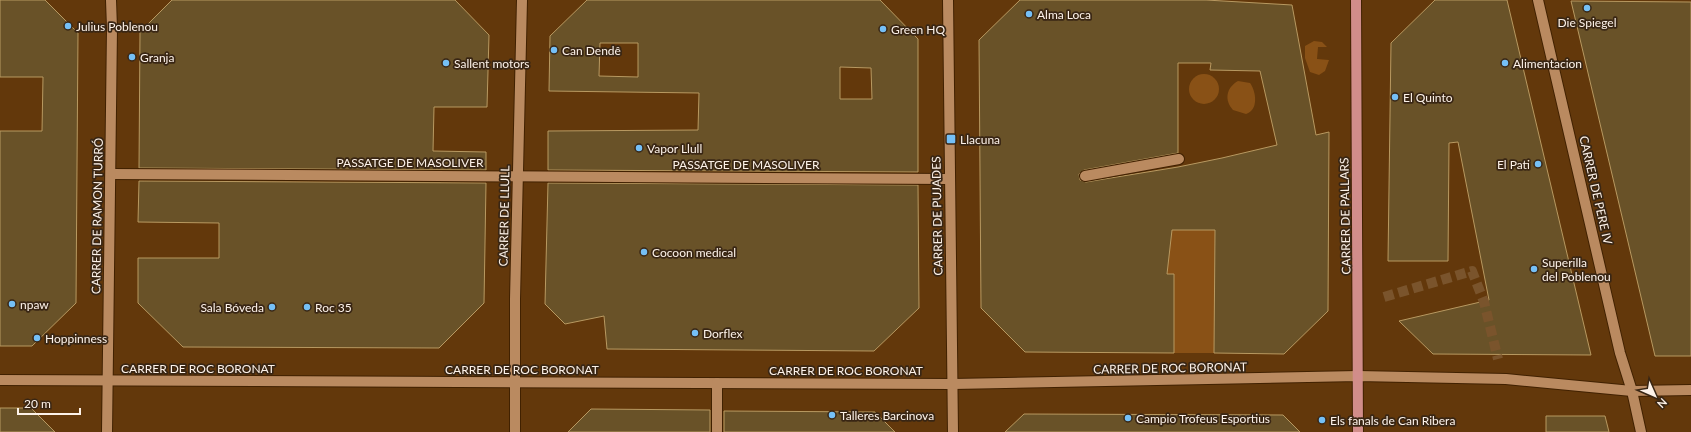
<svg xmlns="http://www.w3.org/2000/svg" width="1691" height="432" viewBox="0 0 1691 432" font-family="Lato,sans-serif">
<rect width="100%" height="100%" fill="#63380b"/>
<g fill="#895116">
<polygon points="1314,41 1322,42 1327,47 1318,47 1317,59 1329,60 1325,71 1319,75 1310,72 1305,58 1305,46"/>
<circle cx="1204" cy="89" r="15"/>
<path d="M1238 81 1250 83C1256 91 1259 110 1246 114L1233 110C1224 100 1226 88 1238 81Z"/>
<polygon points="1171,230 1215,230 1214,353 1174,353 1174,274 1167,274"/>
</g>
<g fill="#695228" stroke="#b89961" fill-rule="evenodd">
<polygon points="0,0 45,0 78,33 76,303 32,346 0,346 0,131 42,131 43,77 0,77"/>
<polygon points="172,0 455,0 489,35 487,107 434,107 433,151 486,152 486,170 139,168 140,32"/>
<path d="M587 0H880L918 39V172L548 170V131L698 130 699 93 549 91 550 36ZM600 43H638V77L599 76ZM840 67 871 68 872 99H840Z"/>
<path d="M1020 0H1206L1292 5 1316 135 1329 132 1328 311 1284 354 1214 353 1215 230H1172L1167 274H1174V353L1025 352 981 308 979 40ZM1178 63H1211L1210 70 1260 71 1277 145 1222 158 1178 167 1086 182 1080 180 1079 174 1084 170 1178 153Z"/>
<polygon points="1435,0 1507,0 1591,355 1433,354 1399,321 1489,300 1458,142 1449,143 1448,261 1388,261 1391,43"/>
<polygon points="1571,1 1691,2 1691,356 1655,356"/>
<polygon points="139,181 486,183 484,303 439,348 183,347 138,303 138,258 219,258 219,223 138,222"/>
<polygon points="548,183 918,185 919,308 874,351 607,349 604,316 565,324 545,304"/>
<polygon points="0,408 31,408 55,432 0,432"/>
<polygon points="591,409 710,410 710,432 568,432"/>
<polygon points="724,411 875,412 895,432 724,432"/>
<polygon points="1024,414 1283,415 1300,432 1005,432"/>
<polygon points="1546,416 1605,416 1609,432 1546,432"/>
</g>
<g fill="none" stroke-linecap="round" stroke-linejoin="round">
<polyline stroke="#7a542c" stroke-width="10" stroke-dasharray="10 5" stroke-linecap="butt" points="1384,297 1472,271 1484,302 1498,359"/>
<defs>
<g id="minor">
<polyline points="948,0 953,432"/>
<polyline points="1538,0 1620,353 1632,391 1641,432"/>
<polyline points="111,174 950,179"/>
<polyline points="1085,176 1179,159"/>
<polyline points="0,380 953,384 1358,376 1506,379 1632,391 1691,390"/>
<polyline points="717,383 717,432"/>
<polyline points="107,432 112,28 111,0"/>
<polyline points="515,432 515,299 522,0"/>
</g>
<polyline id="major" points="1356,0 1358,432"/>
</defs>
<use href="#minor" stroke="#412100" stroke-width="12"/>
<use href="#major" stroke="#412100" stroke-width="12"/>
<use href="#minor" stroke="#ba8a60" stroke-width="10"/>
<use href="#major" stroke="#d18d8a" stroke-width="10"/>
</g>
<g fill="#75c0f6" stroke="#392614" stroke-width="1.5">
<circle cx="1587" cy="8" r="4"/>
<circle cx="1029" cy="14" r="4"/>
<circle cx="68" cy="26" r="4"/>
<circle cx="883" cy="29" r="4"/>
<circle cx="554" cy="50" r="4"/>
<circle cx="132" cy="57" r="4"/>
<circle cx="446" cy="63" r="4"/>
<circle cx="1505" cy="63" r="4"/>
<circle cx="1395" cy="97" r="4"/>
<rect x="946" y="134" width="10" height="10" rx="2"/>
<circle cx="639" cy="148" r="4"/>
<circle cx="1538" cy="164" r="4"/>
<circle cx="644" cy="252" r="4"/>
<circle cx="1534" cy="269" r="4"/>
<circle cx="12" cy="304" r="4"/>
<circle cx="272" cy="307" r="4"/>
<circle cx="307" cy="307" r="4"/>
<circle cx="695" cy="333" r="4"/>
<circle cx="37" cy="338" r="4"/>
<circle cx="832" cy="415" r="4"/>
<circle cx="1128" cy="418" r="4"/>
<circle cx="1322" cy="420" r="4"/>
</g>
<g text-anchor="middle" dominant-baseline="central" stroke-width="3.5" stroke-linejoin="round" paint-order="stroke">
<g font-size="12" fill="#fdf2e9" stroke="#392614" text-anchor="start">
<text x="1037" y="14">Alma Loca</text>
<text x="1587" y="22" text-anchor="middle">Die Spiegel</text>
<text x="76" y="26">Julius Poblenou</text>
<text x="891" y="29">Green HQ</text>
<text x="562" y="50">Can Dendê</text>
<text x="140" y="57">Granja</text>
<text x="454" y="63">Sallent motors</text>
<text x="1513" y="63">Alimentacion</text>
<text x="1403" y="97">El Quinto</text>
<text x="960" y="139">Llacuna</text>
<text x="647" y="148">Vapor Llull</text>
<text x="1530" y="164" text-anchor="end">El Pati</text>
<text x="652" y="252">Cocoon medical</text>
<text x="1542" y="262">Superilla<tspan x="1542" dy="14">del Poblenou</tspan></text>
<text x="20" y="304">npaw</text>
<text x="264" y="307" text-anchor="end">Sala Bóveda</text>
<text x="315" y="307">Roc 35</text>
<text x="703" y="333">Dorflex</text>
<text x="45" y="338">Hoppinness</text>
<text x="840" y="415">Talleres Barcinova</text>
<text x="1136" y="418">Campio Trofeus Esportius</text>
<text x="1330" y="420">Els fanals de Can Ribera</text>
</g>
<g font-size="12" fill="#fdf2e9" stroke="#392614">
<text x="410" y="162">PASSATGE DE MASOLIVER</text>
<text x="746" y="164">PASSATGE DE MASOLIVER</text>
<text transform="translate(1596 190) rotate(77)">CARRER DE PERE IV</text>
<text transform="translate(97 216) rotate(-89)">CARRER DE RAMON TURRÓ</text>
<text transform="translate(504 216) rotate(-89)">CARRER DE LLULL</text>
<text transform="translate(937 216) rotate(-91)">CARRER DE PUJADES</text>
<text transform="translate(1345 216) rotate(-91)">CARRER DE PALLARS</text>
<text x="198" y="368">CARRER DE ROC BORONAT</text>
<text transform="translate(1170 368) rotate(-1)">CARRER DE ROC BORONAT</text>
<text x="522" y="369">CARRER DE ROC BORONAT</text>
<text x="846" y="370">CARRER DE ROC BORONAT</text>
</g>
</g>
<g transform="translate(1655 396) rotate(135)" stroke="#392614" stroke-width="3" paint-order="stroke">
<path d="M0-3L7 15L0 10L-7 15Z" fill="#fdf2e9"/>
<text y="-6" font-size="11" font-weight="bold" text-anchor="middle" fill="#fdf2e9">N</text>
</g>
<path d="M18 408v6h62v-6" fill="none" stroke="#fdf2e9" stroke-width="2"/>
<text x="24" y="408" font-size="12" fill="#fdf2e9" stroke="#392614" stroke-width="3" paint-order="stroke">20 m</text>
</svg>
